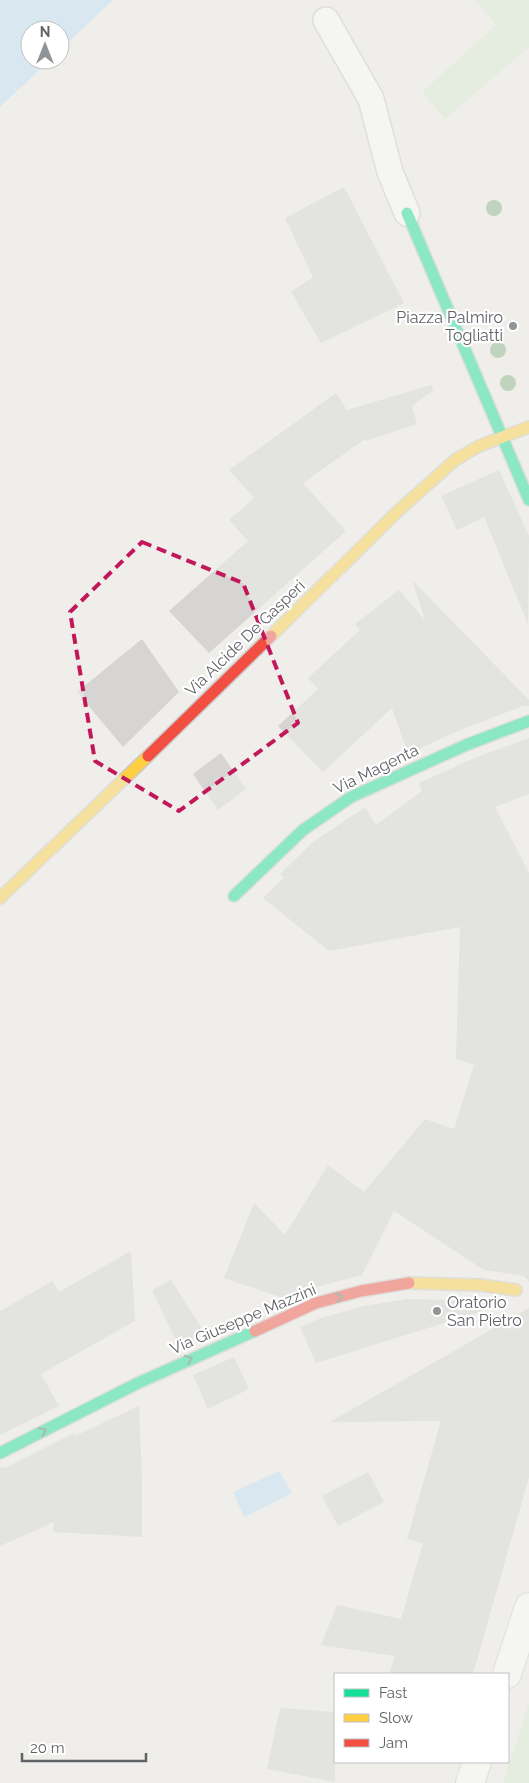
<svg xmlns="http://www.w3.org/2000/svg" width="529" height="1783" viewBox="0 0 529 1783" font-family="Raleway,sans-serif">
<rect width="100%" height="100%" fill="#efeeea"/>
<g fill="#d8ebd6">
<polygon points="475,0 529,0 529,47 445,119 422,92 496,25"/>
<polygon points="529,1703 529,1783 503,1783"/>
</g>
<g fill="#bfe0f9">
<polygon points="0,0 113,0 60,50 60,30 30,30 30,60 50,60 0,107"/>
<polygon points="279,1471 292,1493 244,1517 233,1492"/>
</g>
<g fill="#d6d5d3">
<polygon points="344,187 404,303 321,343 291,292 313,277 285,218"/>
<polygon points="431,385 434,390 412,406 417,424 366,441 365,439 303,483 346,531 209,653 169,611 248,541 229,520 254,498 229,470 336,393 347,410"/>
<polygon points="499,470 529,536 528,624 484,517 457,530 441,496"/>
<polygon points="412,580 529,700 529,706 523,706 460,730 408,754 392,708 323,772 278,726 318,689 308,678 360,630 355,624 399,590 425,620"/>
<polygon points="142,639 179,692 123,747 77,692"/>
<polygon points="529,738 529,794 495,807 529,873 529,1282 525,1277 519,1275 484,1270 394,1211 362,1275 312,1288 286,1299 224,1278 254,1203 285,1235 328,1165 364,1192 425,1119 454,1129 474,1065 456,1059 460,927 329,951 263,898 284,878 280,874 313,842 359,811 365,808 376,825 422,791 419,783 472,759"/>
<polygon points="221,753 246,789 218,810 193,774"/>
<polygon points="131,1251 135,1321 41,1374 59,1406 0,1435 0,1311 53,1281 59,1292"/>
<polygon points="171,1280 206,1335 179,1347 152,1290"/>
<polygon points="408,1299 480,1301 505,1304 316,1363 300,1327 321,1318 364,1306"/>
<polygon points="529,1308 529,1477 473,1674 389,1674 395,1656 321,1645 337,1605 401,1619 423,1543 407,1539 441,1421 330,1422"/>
<polygon points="234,1357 249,1389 208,1409 193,1375"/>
<polygon points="139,1406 142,1480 142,1537 53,1532 54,1522 0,1546 0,1468 7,1467 74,1433 75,1436"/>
<polygon points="368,1472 384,1502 338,1526 322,1496"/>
<polygon points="280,1708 335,1712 335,1782 267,1769"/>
</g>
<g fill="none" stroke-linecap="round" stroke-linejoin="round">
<defs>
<polyline id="lane" points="326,20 371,99 390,172 407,213"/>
<g id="street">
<polyline points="507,1674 529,1607"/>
<polyline points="470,1783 477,1762"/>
</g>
<g id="fast">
<polyline points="407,213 529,500"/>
<polyline points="234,896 303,830 351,797 466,745 529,721"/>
<polyline points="0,1453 138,1383 255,1331"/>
</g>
<g id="slow">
<polyline points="271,636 398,511 455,460 479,446 529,427"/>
<polyline points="0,898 148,756"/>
<polyline points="409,1283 481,1285 516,1290"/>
</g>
<g id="jam">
<polyline points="148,756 271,636"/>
<polyline points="255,1331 316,1303 361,1291 409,1283"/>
</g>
</defs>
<use href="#lane" stroke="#cbcccc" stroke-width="28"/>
<use href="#street" stroke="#cbcccc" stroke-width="30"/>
<use href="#fast" stroke="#cacacb" stroke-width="14"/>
<use href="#slow" stroke="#cacacb" stroke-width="14"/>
<use href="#jam" stroke="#cacacb" stroke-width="14"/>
<use href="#lane" stroke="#fdfcfc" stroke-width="25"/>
<use href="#street" stroke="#fdfcfc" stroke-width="28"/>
<use href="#fast" stroke="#16e098" stroke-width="11"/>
<use href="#slow" stroke="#ffcf43" stroke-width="11"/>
<use href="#jam" stroke="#f24e42" stroke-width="11"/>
</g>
<g fill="#88b388">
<circle cx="494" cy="208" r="8"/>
<circle cx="498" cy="350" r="8"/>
<circle cx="508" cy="383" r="8"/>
</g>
<defs><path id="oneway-chevron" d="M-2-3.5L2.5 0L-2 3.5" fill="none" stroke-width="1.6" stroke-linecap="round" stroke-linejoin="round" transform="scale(1.25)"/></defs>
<g stroke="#507c72">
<use href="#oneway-chevron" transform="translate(339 1297) rotate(-15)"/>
<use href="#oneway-chevron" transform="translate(189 1359) rotate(-24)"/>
<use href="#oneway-chevron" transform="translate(43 1431) rotate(-27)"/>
</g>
<path d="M0 0H529V1783H0ZM142 542 243 583 298 723 179 811 95 761 70 612Z" fill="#efeeea" fill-opacity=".55" fill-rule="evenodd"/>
<path fill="none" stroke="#c2185b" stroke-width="4" stroke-dasharray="10 6" stroke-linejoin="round" d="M142 542 243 583 298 723 179 811 95 761 70 612Z"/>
<g fill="#919496" stroke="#fff" stroke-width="2">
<circle cx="513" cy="326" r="5"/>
<circle cx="437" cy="1311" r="5"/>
</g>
<g text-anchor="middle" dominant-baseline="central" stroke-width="4.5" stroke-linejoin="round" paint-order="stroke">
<g font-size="16" fill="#5f6368" stroke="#fff" text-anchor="end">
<text x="503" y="317">Piazza Palmiro<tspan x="503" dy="18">Togliatti</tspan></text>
<text x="447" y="1302" text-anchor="start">Oratorio<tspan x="447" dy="18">San Pietro</tspan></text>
</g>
<g font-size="16" fill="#5f6368" stroke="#fff">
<text transform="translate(245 638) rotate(-44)">Via Alcide De Gasperi</text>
<text transform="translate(376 769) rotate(-26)">Via Magenta</text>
<text transform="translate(243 1319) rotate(-23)">Via Giuseppe Mazzini</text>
</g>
</g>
<rect x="334" y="1673" width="175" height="90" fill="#ffffff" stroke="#bfc1c3"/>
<rect x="344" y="1689" width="25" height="8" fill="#16e098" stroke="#bfc1c3"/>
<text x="379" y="1698" font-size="15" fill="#5f6368">Fast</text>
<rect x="344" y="1714" width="25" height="8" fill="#ffcf43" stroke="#bfc1c3"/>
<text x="379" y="1723" font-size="15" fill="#5f6368">Slow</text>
<rect x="344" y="1739" width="25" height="8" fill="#f24e42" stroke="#bfc1c3"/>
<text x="379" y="1748" font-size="15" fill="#5f6368">Jam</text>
<g transform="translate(45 45)"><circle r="24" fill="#ffffff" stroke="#bfc1c3"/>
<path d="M0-4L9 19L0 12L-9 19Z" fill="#919496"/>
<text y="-8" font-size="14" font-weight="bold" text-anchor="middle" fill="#5f6368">N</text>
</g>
<path d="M22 1753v8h124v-8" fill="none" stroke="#5f6368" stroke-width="2.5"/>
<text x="30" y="1753" font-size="15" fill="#5f6368" stroke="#ffffff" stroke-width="4" paint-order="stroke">20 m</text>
</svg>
